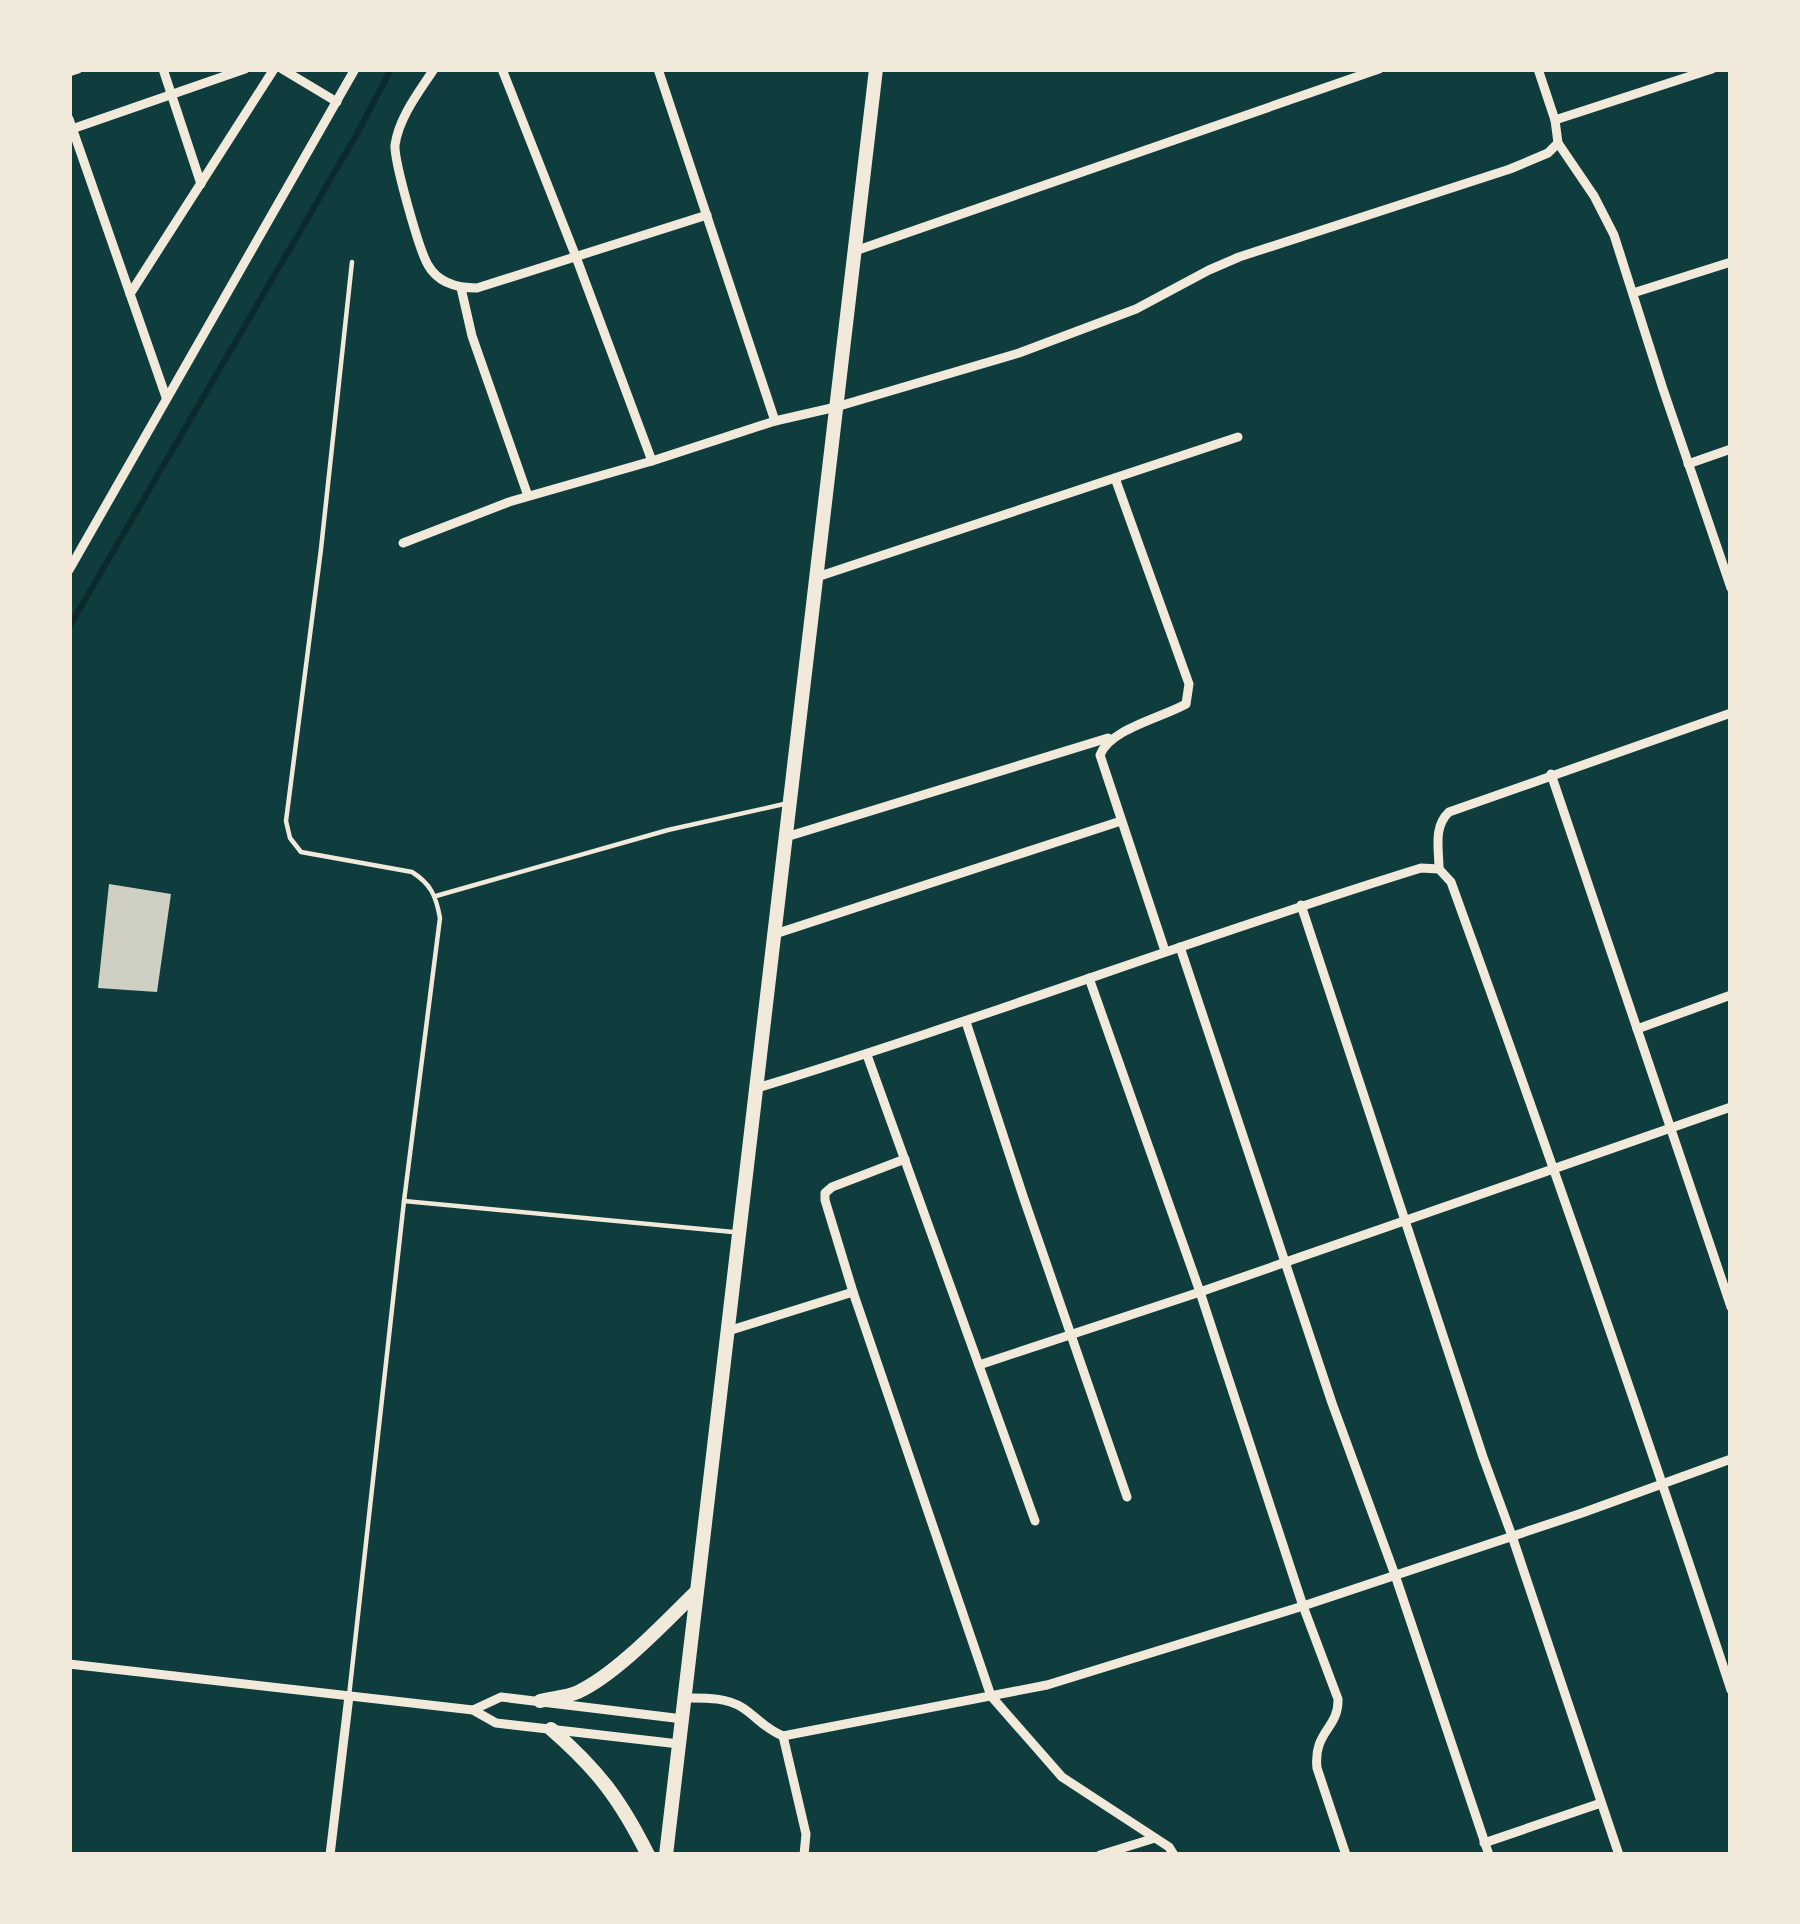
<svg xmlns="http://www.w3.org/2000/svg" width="1800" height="1924" viewBox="0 0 1800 1924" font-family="Rubik,sans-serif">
<rect width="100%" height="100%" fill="#0f3d3e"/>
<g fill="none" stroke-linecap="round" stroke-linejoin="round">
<polyline stroke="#0a2a2b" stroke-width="6" points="69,627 358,132 391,69"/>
</g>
<polygon fill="#cfcfc3" points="109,884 171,894 157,992 98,988"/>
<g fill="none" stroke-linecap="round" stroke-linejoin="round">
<g stroke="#f1e9da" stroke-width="4.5">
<polyline points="436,896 668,830 784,804"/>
<polyline points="404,1201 733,1232"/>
<path d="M349 1696 404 1201 440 918C436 896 431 884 412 872L301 852 290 838 286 821 321 549 352 262"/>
</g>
<g stroke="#f1e9da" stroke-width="9">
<polyline points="163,69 201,184"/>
<polyline points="282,69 337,102"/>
<path d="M434 69C419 92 399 117 395 145 394 161 419 250 428 265 438 283 458 288 477 288L707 215"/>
<polyline points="502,69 576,257 652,461"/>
<polyline points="658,69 775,421"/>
<polyline points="69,72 78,69"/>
<polyline points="69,119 166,397"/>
<polyline points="1555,120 1712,69"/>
<polyline points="69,130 245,69"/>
<polyline points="1558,143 1594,196 1614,235 1663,389 1731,588"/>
<polyline points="855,251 1379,69"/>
<polyline points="461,288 472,336 528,496"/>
<polyline points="1633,293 1731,262"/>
<polyline points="130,294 274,69"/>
<polyline points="1688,464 1731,449"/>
<path d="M1115 478 1189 684 1186 704C1161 718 1110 729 1100 755L1165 951"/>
<polyline points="403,543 509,502 652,461 775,421 836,407 1019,353 1136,309 1209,270 1239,257 1510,169 1548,153 1558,143 1555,120 1538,69"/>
<polyline points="69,570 355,69"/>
<polyline points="817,577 1238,437"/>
<polyline points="1551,774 1731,1307"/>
<polyline points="786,837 1108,738"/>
<path d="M1439 869C1439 849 1433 827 1449 812L1731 713"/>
<polyline points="1301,905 1483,1457 1512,1536 1619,1855"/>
<polyline points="775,934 1121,821"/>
<polyline points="1180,947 1332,1403 1395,1575 1489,1855"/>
<path d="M1089 978 1200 1292 1303 1606 1338 1699C1339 1729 1313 1731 1317 1768L1346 1855"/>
<polyline points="966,1022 1024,1199 1127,1497"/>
<polyline points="1637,1029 1731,995"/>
<polyline points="867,1055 1035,1521"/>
<path d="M757 1088C980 1020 1198 937 1421 868L1439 869 1451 882C1548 1150 1642 1419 1731 1690"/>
<polyline points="905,1159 832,1187 825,1193 825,1200 853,1292 991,1696 1062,1777 1169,1847 1174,1855"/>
<polyline points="728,1331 853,1292"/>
<polyline points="979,1365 1200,1292 1731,1107"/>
<polyline points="69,1664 473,1710 496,1723 679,1744"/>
<path d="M685 1698C705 1698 726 1697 743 1708 758 1718 765 1729 783 1736L1047 1685 1303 1606 1582 1513 1731 1459"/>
<polyline points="473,1710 501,1697 683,1719"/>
<polyline points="783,1736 806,1834 804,1855"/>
<polyline points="1484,1843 1601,1803"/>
<polyline points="330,1855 349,1696"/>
<polyline points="1100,1855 1155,1838"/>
</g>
<g stroke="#f1e9da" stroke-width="14">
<path d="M540 1701C552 1698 567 1697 578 1692 617 1674 666 1621 697 1591"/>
<path d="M551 1729C598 1770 620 1799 648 1855"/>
<polyline points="666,1855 876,69"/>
</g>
</g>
<rect width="1800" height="1924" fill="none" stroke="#f1e9da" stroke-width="144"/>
</svg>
